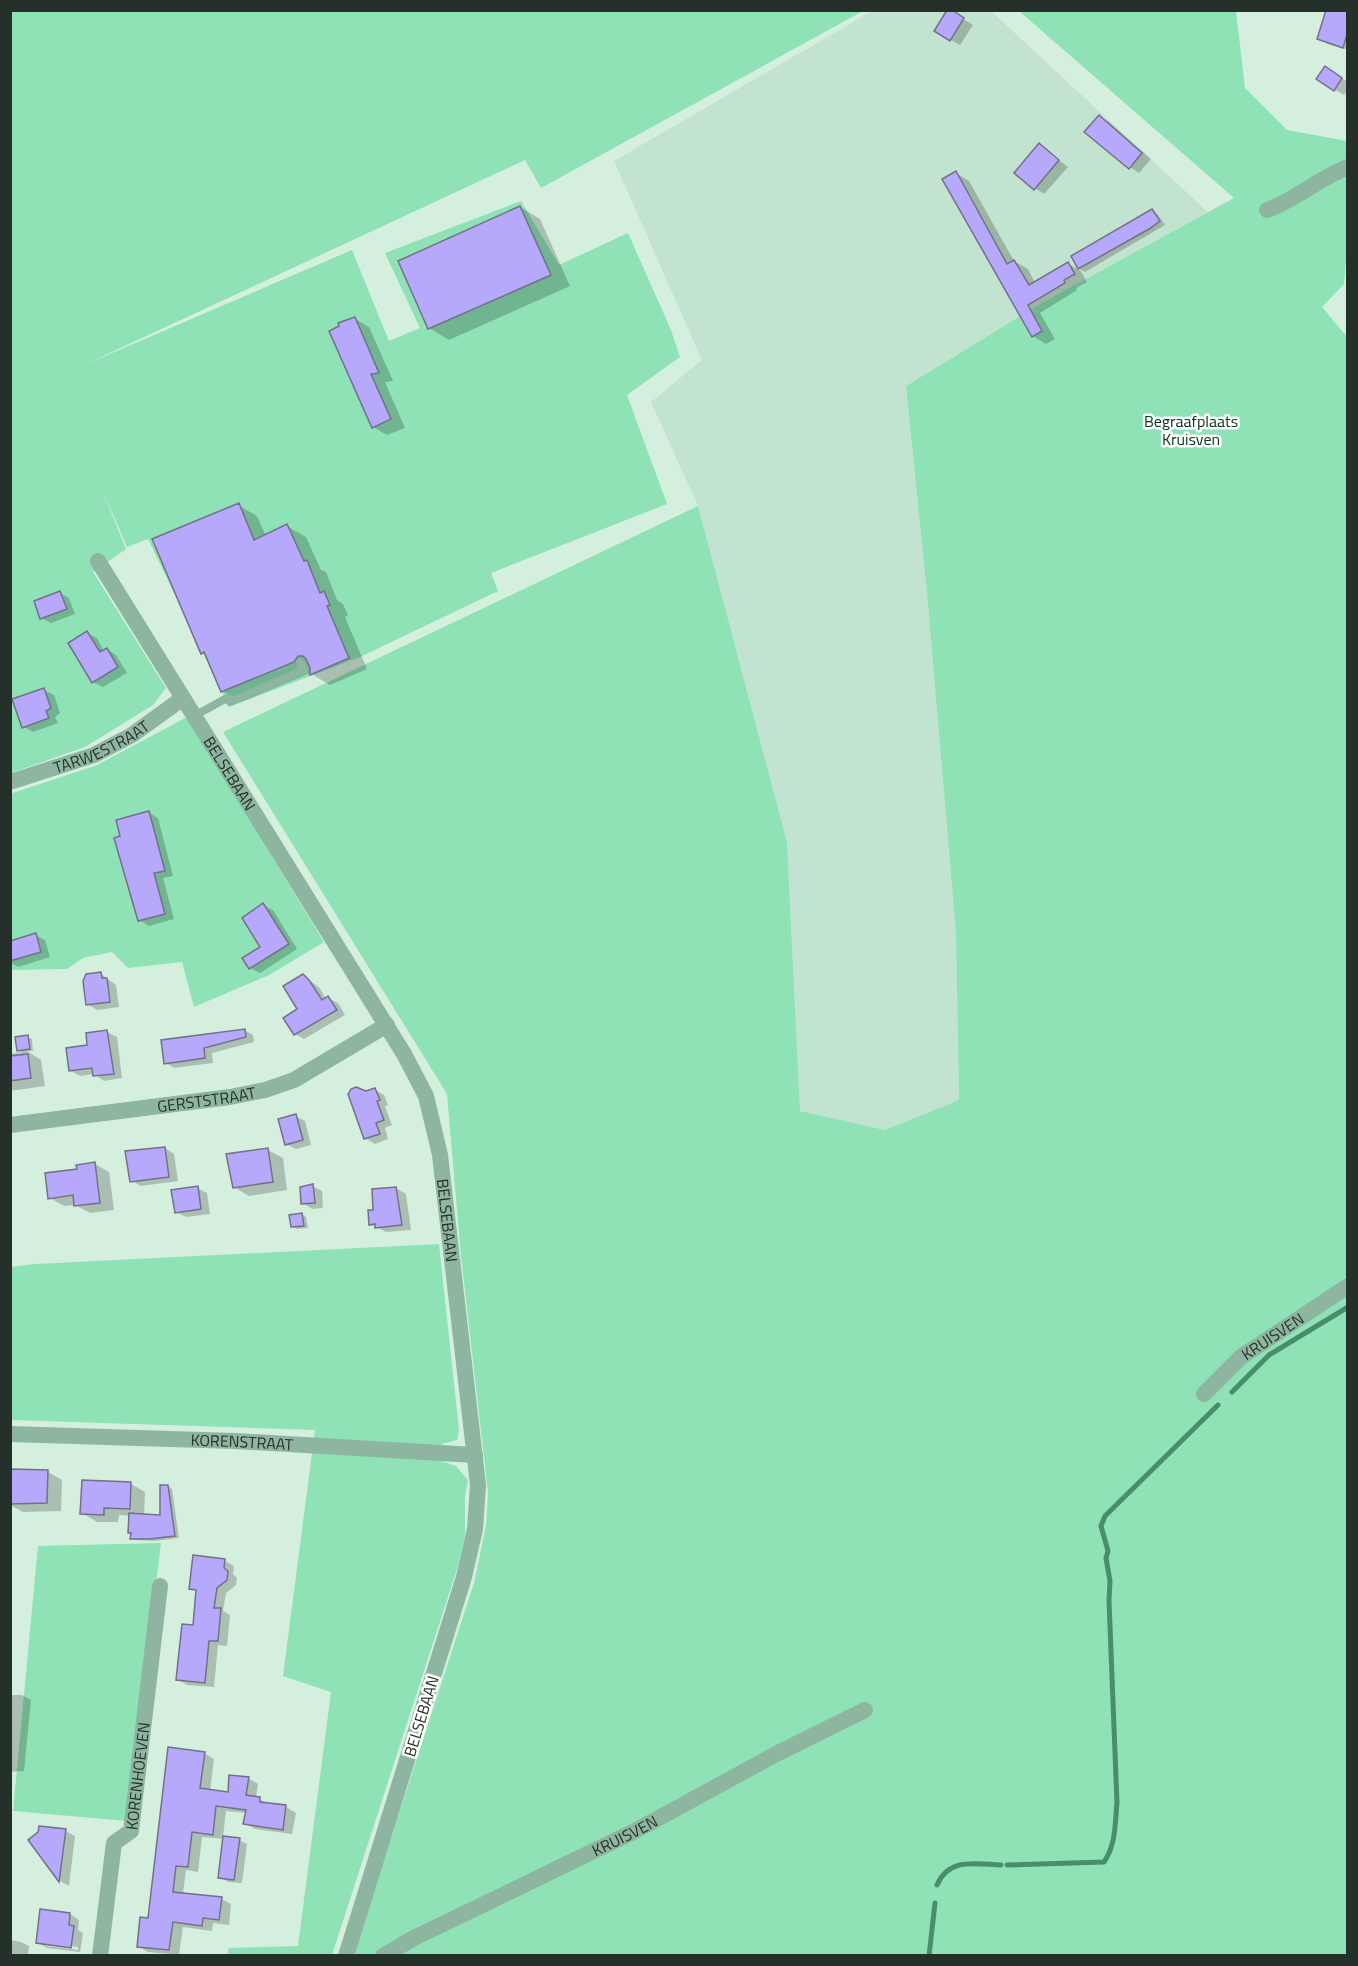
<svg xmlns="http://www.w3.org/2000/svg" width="1358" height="1966" viewBox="0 0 1358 1966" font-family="'Titillium Web',sans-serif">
<rect width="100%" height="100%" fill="#d5efdf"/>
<polygon fill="#c2e3cf" points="872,11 991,11 1208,212 1040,304 906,386 927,593 956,933 959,1100 885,1130 800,1111 787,842 698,506 651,402 702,360 614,161"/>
<g fill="#8ee2b5">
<polygon points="11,11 863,11 541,188 525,160 84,365 352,250 389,341 420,328 385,253 521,201 559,265 628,233 671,330 680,357 627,395 667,504 491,573 498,591 360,657 229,707 148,539 127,547 100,485 126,549 93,572 166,688 153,705 85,747 11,773"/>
<polygon points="1019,11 1236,11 1245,88 1287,130 1347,141 1348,235 1344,284 1322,307 1348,338 1347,1955 353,1955 474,1583 486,1526 488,1492 461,1256 447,1094 223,732 698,506 787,842 800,1111 885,1130 959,1100 956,933 927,593 906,386 1040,304 1234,198"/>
<polygon points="187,717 324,942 269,975 194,1007 182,962 128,968 112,952 83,958 67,969 11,970 10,794 97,765"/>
<polygon points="439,1244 459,1430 457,1440 442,1444 441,1461 456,1466 468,1480 465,1497 465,1535 458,1566 332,1955 227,1955 229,1948 298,1946 331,1692 283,1676 315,1430 11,1420 10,1267 35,1264"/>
<polygon points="161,1543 127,1821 13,1811 38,1546"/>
</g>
<g fill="#0003" fill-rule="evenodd">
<polygon points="1327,10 1348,10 1348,50 1328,44 1319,39"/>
<polygon points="958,16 973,25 960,45 936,31"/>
<polygon points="1335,74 1348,82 1348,90 1344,95 1335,90"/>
<polygon points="1099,117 1109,122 1151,159 1139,173 1130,167"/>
<polygon points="1039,145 1068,167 1044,194 1035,188"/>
<polygon points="956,173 969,181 1014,261 1028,269 1035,283 1068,264 1081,271 1073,256 1152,211 1158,215 1165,225 1085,272 1079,268 1087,282 1076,288 1077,290 1040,313 1055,339 1046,344 1033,336"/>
<polygon points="520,207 540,219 570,286 449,340 429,328 400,261"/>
<polygon points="355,319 369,327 393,381 385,382 405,428 387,435 373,427"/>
<polygon points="238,505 257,516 266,536 287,526 306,537 321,570 326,572 337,600 343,604 348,615 345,617 367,669 330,685 310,673 241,702 222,691 208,656 202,653"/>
<polygon points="60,593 69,598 75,614 51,623 41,618"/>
<polygon points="87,633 97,638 104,651 107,649 116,655 127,673 103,687 93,682"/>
<polygon points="44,690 54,695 60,713 55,717 58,723 33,732 23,726"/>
<polygon points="148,812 158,818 173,876 163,878 174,919 149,926 139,920 122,837"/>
<polygon points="263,905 273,910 297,949 260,973 250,968 262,947"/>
<polygon points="35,935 45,940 50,957 18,967 10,962 10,942"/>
<polygon points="101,974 116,985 119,1007 97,1010 87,1004"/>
<polygon points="303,976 319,987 326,999 328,998 338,1003 345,1015 304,1039 295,1034"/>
<polygon points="244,1030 253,1035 254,1042 212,1053 213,1063 174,1068 166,1063"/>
<polygon points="107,1032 117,1037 122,1078 104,1081 94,1074 80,1076 71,1071 89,1046"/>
<polygon points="27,1037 32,1039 33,1051 27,1051 41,1060 45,1086 10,1091 10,1054 22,1052 18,1050"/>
<polygon points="375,1090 384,1095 388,1105 385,1106 392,1125 385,1128 388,1139 375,1144 365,1138 365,1093"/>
<polygon points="295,1116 305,1121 311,1145 296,1149 286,1144"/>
<polygon points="165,1148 174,1154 178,1181 141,1186 132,1181"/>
<polygon points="268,1150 283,1158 287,1190 249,1196 234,1187"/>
<polygon points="95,1164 109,1172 114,1210 90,1213 75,1205 64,1206 50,1198 78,1170"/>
<polygon points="313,1186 322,1191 323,1208 312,1209 303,1203"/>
<polygon points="197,1188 207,1193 210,1214 186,1217 176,1212"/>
<polygon points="396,1188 406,1194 411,1230 386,1232 370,1224 375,1211"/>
<polygon points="302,1214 306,1217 308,1228 296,1229 292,1226"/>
<polygon points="48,1472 62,1480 61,1511 23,1512 10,1505 10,1491"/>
<polygon points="131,1484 145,1492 144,1515 161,1516 168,1486 172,1489 179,1538 155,1541 136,1540 132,1538 131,1516 119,1515 118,1522 97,1522 82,1513"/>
<polygon points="225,1561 234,1566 233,1574 237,1578 236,1585 226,1593 223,1611 230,1615 227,1646 218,1645 214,1687 187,1685 178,1679 194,1626 198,1592 191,1588"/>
<polygon points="10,1695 22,1695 31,1700 24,1771 10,1772"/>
<polygon points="204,1753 214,1759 210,1791 229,1793 248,1778 258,1784 256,1798 270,1804 286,1807 296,1813 292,1834 255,1829 245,1823 247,1813 226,1811 223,1837 239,1840 247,1844 242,1883 228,1882 220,1877 224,1839 202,1837 198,1872 186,1870 183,1894 221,1899 231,1904 229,1925 213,1923 212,1931 183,1927 179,1955 148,1952 138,1946"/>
<polygon points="65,1831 75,1836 69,1886 60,1881 30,1840"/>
<path d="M70 1914 79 1920 78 1930 83 1933 80 1952 47 1948 38 1943ZM46 1943 78 1947V1950L46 1946Z"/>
<polygon points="10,1940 21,1942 29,1946 28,1956 10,1956"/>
</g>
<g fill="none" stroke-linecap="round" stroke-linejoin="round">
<g stroke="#488e6a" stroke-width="5">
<polyline points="1232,1392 1269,1355 1348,1307"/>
<path d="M1007 1865 1104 1862C1116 1845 1115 1823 1117 1803L1109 1601 1110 1581 1106 1558 1108 1551 1101 1526 1105 1516 1218 1405"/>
<path d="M937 1885C949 1857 976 1864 1001 1865"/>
<polyline points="929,1956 935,1903"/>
</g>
</g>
<g fill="#b6a8fa" stroke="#737087" stroke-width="1.5">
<polygon points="947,10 952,10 964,18 950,41 934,31"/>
<polygon points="1326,10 1347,10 1347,34 1343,48 1317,39"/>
<polygon points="1325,66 1342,78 1334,91 1316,79"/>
<polygon points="1099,115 1142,153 1129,169 1084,132"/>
<polygon points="1039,143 1059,160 1034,190 1014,173"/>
<polygon points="956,171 1007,264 1014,260 1029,285 1068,262 1075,274 1064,280 1065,283 1028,305 1042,331 1032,337 942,179"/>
<polygon points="520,206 551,275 428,329 398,261"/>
<polygon points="1152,209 1160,221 1149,229 1078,269 1071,256"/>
<polygon points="355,317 379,373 371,374 391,419 372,428 329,331 339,326 338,323"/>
<polygon points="239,503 254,540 287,524 304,561 307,560 320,593 324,591 330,605 327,606 349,658 310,675 310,668 306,659 303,656 298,656 294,662 221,692 204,652 201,654 152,539"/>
<polygon points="60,591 67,609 40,619 34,601"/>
<polygon points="87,631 100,652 107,648 118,667 92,683 68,643"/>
<polygon points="44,688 51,708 46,711 49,718 22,728 12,699"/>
<polygon points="149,811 165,871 154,873 165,914 138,921 114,838 120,836 116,820"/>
<polygon points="263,903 289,944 249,969 242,958 260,947 242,918"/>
<polygon points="36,933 41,952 10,961 10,941"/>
<polygon points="101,972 102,978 107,978 110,1002 86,1005 83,981 86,974"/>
<polygon points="303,974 309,980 322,1000 328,996 337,1010 294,1035 283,1018 297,1009 283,986"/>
<polygon points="245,1029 246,1037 204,1048 205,1058 164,1064 161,1040"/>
<polygon points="107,1030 114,1074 93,1076 92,1068 69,1071 66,1048 87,1045 86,1033"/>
<polygon points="28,1035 30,1049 17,1051 15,1037"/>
<polygon points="28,1054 31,1078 10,1081 10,1056"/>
<polygon points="356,1087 366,1091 375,1088 380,1100 377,1101 384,1120 376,1123 380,1134 364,1139 348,1094 351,1089"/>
<polygon points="296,1114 303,1140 285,1145 278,1119"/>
<polygon points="165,1147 169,1177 130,1182 125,1151"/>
<polygon points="268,1148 273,1182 233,1188 226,1154"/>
<polygon points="95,1162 100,1203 74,1206 73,1195 48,1199 45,1173 77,1169 76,1165"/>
<polygon points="313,1184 315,1203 301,1204 300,1187"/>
<polygon points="198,1186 201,1209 175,1213 171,1190"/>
<polygon points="396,1187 402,1225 375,1228 375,1224 369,1225 368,1210 373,1210 372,1189"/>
<polygon points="302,1213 304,1226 291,1227 289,1215"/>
<polygon points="10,1469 48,1470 47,1503 10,1504"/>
<polygon points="82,1480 131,1482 130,1509 104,1508 104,1515 80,1514"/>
<polygon points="160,1485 168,1485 175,1536 149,1539 130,1539 131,1533 128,1533 129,1513 160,1515"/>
<polygon points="193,1555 225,1559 224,1568 228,1571 227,1580 217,1588 214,1608 221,1608 218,1641 209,1641 205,1683 176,1680 182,1624 193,1625 196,1590 189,1589"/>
<polygon points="168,1747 205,1752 200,1788 228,1792 229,1775 249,1777 246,1795 260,1797 260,1802 286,1805 283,1830 243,1824 246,1810 216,1806 213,1835 192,1832 188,1867 176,1866 173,1892 222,1897 219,1920 203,1918 202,1926 173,1922 169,1950 137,1947 140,1917 148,1918"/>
<polygon points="39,1826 66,1829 59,1882 28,1840 38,1832"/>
<polygon points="223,1836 240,1838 234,1880 218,1878"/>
<polygon points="40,1909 70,1913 69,1925 74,1926 71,1948 36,1943"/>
</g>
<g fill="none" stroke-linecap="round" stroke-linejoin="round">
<polyline stroke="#8eb59f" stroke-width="8" points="194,716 227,698 230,702 304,670 300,662"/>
<g stroke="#8eb59f" stroke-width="16">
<path d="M1267 210C1296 200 1319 178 1348 167"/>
<path id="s1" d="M98 561 404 1054 426 1096 440 1155 478 1485 475 1529 464 1577 346 1956"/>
<path id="s2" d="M10 782 94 755 132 735 183 698"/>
<path id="s3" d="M10 1125 230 1097 265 1090 294 1080 387 1025"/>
<path id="s4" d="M1204 1394 1241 1357 1348 1286"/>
<path id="s5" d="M10 1434 235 1441 475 1455"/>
<path id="s6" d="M100 1956 114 1843 131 1831 160 1586"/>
<path id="s7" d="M383 1956 414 1938 635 1831 778 1753 865 1710"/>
</g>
</g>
<g text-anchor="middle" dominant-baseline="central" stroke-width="5" stroke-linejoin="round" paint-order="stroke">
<g font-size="16" fill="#06321f" stroke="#fff">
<text x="1191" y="421">Begraafplaats<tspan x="1191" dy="18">Kruisven</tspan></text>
</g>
<g font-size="16" fill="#26302a" stroke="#fff">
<text stroke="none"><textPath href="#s2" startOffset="98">TARWESTRAAT</textPath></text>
<text stroke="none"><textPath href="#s1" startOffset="250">BELSEBAAN</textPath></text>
<text stroke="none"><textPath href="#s3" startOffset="198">GERSTSTRAAT</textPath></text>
<text stroke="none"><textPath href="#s1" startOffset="754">BELSEBAAN</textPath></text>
<text stroke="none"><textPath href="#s4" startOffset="90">KRUISVEN</textPath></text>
<text stroke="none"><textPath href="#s5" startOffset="232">KORENSTRAAT</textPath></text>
<text transform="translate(421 1716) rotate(-73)">BELSEBAAN</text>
<text stroke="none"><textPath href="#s6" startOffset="190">KORENHOEVEN</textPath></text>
<text stroke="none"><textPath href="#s7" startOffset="270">KRUISVEN</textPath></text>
</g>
</g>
<rect width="1358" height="1966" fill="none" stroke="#26302a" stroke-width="24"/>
</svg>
